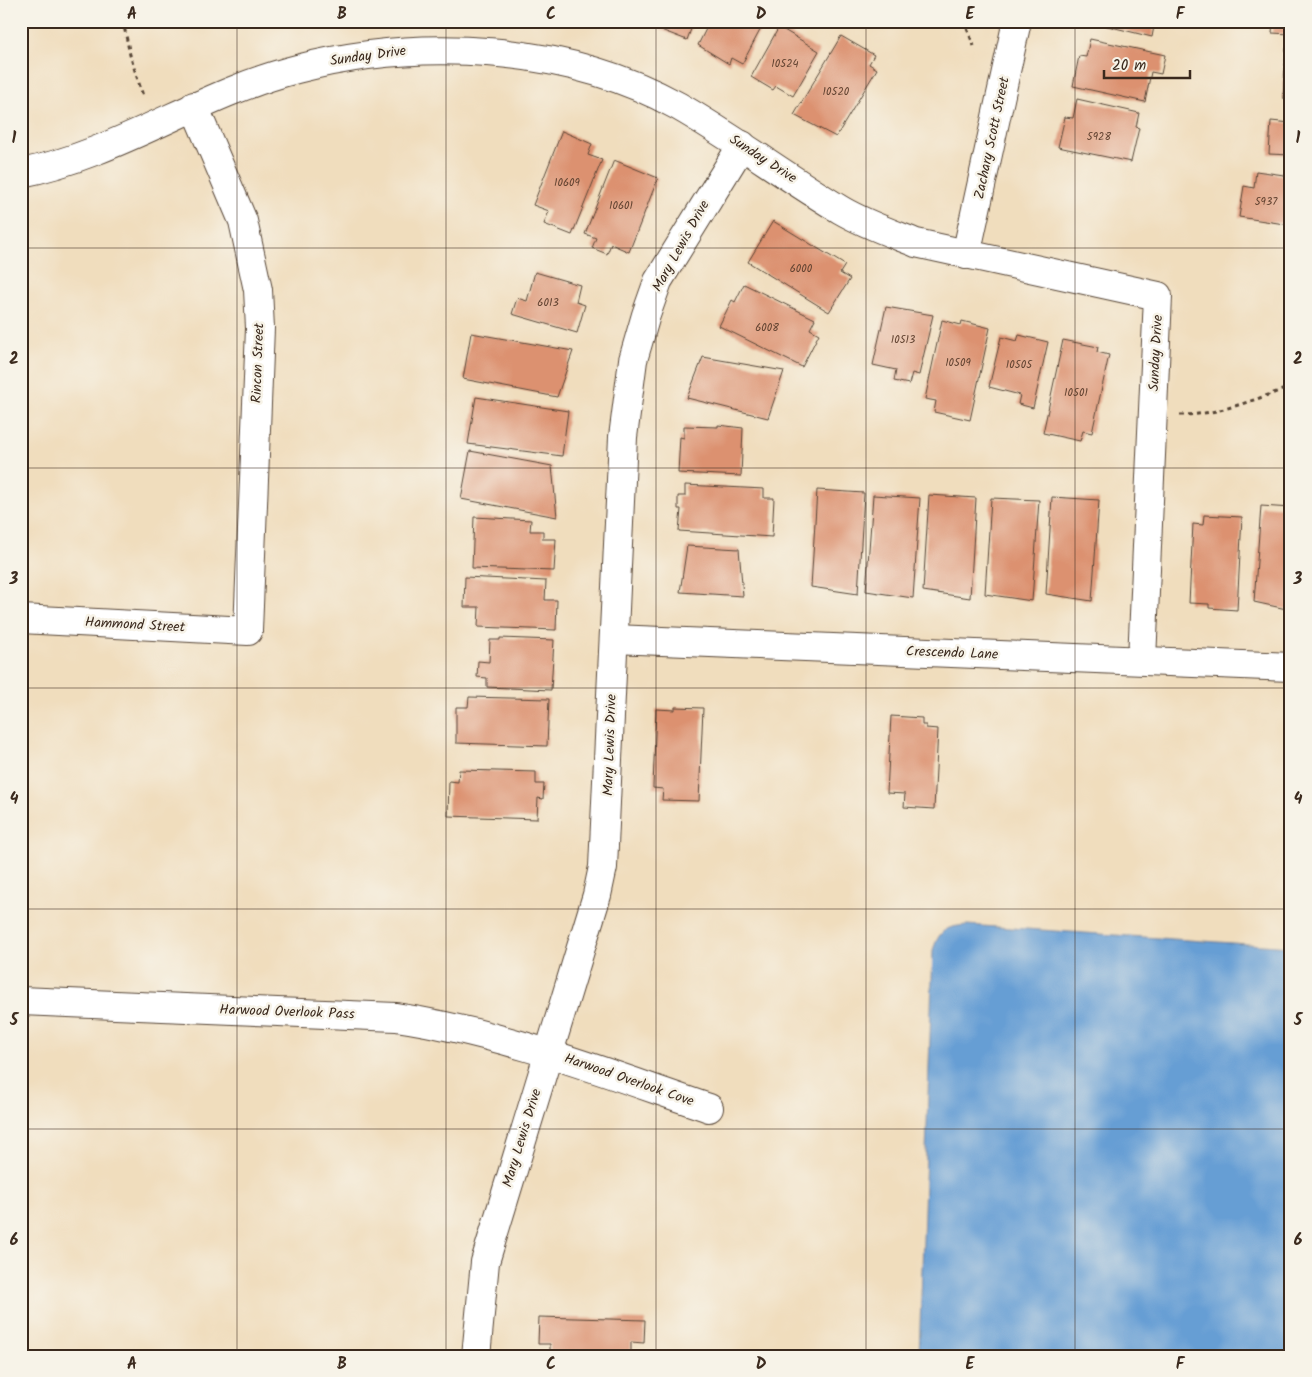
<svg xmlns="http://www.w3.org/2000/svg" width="1312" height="1377" viewBox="0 0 1312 1377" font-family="Kalam,sans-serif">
<rect width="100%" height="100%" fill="#f7f3e8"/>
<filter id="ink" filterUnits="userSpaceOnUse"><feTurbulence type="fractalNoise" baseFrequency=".02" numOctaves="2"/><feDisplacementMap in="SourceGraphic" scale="10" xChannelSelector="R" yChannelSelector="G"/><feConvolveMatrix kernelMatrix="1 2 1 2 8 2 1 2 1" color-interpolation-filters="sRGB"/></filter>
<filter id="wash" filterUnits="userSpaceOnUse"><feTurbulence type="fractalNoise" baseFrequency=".0096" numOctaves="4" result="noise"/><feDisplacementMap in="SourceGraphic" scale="20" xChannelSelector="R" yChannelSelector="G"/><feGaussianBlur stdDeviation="1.12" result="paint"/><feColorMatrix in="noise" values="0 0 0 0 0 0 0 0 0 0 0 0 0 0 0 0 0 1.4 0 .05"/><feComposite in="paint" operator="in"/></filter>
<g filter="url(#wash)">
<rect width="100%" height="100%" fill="#f0ddbd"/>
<path fill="#669ed4" stroke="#506479" d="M967 925 1291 947V1356H919L933 950C940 929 946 927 967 925Z"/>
<g id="blocks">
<g fill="#dc916f">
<polygon points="644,21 694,21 687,40 643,23"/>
<polygon points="710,21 765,21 742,64 731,58 729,64 698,45"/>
<polygon points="1087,21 1155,21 1152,37"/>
<polygon points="1273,21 1291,21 1291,34 1272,33"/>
<polygon points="779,27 819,51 793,96 776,86 773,90 751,77"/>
<polygon points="841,36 874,55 869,64 877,69 836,137 794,115"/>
<polygon points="1090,39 1165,55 1161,74 1151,72 1145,102 1073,86 1079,56 1086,57"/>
<polygon points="1286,48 1291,48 1291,99 1283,98"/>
<polygon points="1077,99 1139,113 1136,127 1139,128 1131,162 1058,147 1065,117 1073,118"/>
<polygon points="1271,121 1291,123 1291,155 1269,154"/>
<polygon points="562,131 592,144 588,155 602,160 572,235 544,224 549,211 533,205"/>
<polygon points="614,160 658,178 629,252 611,244 607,254 592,248 596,238 585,234"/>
<polygon points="1256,171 1291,176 1291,225 1239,217 1244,186 1254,188"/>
<polygon points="773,221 845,265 840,273 850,279 829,312 748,262"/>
<polygon points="535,272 580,285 576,302 585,305 577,333 512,314 517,298 527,301"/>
<polygon points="744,284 815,319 810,329 819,334 802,367 719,326 732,300 735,302"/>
<polygon points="886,307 933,315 919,375 912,373 909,384 894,381 896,370 873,365"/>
<polygon points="942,320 961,325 962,321 990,328 970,420 934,412 936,401 925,399"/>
<polygon points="471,333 573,351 557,397 463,379"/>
<polygon points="1019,335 1048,342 1033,408 1018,404 1020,395 989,387 1001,337 1017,341"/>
<polygon points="1063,340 1098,347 1097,352 1109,355 1092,433 1083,431 1080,441 1043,433"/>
<polygon points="703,357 784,371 768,418 687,398"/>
<polygon points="476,397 568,411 562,456 468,444"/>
<polygon points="718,425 743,428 741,476 678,473 680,437 684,438 684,426 718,427"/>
<polygon points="470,451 552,466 557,517 461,499"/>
<polygon points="685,485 764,489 764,498 774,498 772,537 679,531 681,509 678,509 678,496 685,496"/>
<polygon points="817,490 864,493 858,594 811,587"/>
<polygon points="873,495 920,498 913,598 866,591"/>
<polygon points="929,495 976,498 970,598 923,591"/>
<polygon points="1052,497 1099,500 1092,601 1046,594"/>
<polygon points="991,498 1039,500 1032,601 985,594"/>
<polygon points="1261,506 1291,508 1291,610 1254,602"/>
<polygon points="1204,515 1242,517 1237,610 1209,608 1209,604 1189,603 1193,524 1203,525"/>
<polygon points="474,517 531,520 530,531 543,531 543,539 556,539 554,571 472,568"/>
<polygon points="687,546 739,549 743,596 680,592"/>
<polygon points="465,577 546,581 545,600 557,600 556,630 478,627 479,607 464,607"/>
<polygon points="500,638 554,640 551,690 487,687 487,678 477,677 478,661 489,662 490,640 500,640"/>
<polygon points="469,697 549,699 547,746 456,743 456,707 468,707"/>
<polygon points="675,707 703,708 699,801 662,800 663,789 653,788 656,709 675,710"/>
<polygon points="891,716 922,718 922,725 926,725 926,728 938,729 934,809 904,807 905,794 887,793"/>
<polygon points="459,770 536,772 536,784 544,784 543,799 538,798 537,819 448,816 449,781 458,782"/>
<polygon points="539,1317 645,1320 644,1343 631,1342 631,1356 561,1356 561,1354 550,1353 550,1344 538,1344"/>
</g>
</g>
</g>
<g filter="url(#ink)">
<use href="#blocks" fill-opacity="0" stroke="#564536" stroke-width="1"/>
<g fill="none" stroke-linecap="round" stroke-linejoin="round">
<defs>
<g id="minor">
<path d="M21 173C118 154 202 93 297 69 418 37 566 44 678 106 734 138 786 177 841 210 865 224 891 233 916 243L1158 296 1142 660"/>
<polyline points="966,255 1017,21"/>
<polyline points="21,619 248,631 260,328 258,290 243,221 194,106"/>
<polyline points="614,639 1291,667"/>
<path d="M21 1001 396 1017C504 1033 606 1073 709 1108"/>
<polyline points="476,1356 485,1262 597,895 603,867 623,437 633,360 646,315 658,281 742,145"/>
</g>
</defs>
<use href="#minor" stroke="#564536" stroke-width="30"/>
<g stroke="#564536" stroke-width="3" stroke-dasharray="4 4" stroke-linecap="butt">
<polyline points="123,21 130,55 143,96"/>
<polyline points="964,21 974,46"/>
<path d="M1180 415C1219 415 1255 399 1291 387"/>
</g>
<use href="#minor" stroke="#fff" stroke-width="28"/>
</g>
</g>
<path fill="none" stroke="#3b2a1e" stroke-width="1" stroke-opacity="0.55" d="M237 21V1356M446 21V1356M656 21V1356M866 21V1356M1075 21V1356M21 248H1291M21 468H1291M21 688H1291M21 909H1291M21 1129H1291"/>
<g text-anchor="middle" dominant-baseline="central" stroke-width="5" stroke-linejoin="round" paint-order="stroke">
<g font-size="11" fill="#634432">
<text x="785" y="64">10524</text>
<text x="836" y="92">10520</text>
<text x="1099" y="137">5928</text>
<text x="567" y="183">10609</text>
<text x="1266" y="202">5937</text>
<text x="621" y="206">10601</text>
<text x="801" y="269">6000</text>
<text x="548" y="303">6013</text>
<text x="767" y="328">6008</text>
<text x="903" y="340">10513</text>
<text x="958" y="363">10509</text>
<text x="1019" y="365">10505</text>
<text x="1076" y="393">10501</text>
</g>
<g font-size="14" fill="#3b2a1e" stroke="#f7f3e8">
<text transform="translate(368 56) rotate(-8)">Sunday Drive</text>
<text transform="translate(992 138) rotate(-78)">Zachary Scott Street</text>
<text transform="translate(763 159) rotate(33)">Sunday Drive</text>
<text transform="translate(681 246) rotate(-61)">Mary Lewis Drive</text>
<text transform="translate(1156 353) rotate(-87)">Sunday Drive</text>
<text transform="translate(258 363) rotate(-88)">Rincon Street</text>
<text transform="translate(135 625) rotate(3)">Hammond Street</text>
<text transform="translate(952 653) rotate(2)">Crescendo Lane</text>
<text transform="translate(610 745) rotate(-88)">Mary Lewis Drive</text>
<text transform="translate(287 1012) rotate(2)">Harwood Overlook Pass</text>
<text transform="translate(629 1080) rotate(19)">Harwood Overlook Cove</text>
<text transform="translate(522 1138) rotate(-73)">Mary Lewis Drive</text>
</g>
</g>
<rect width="1312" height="1377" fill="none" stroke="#f7f3e8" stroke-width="55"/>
<path d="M1104 70v8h86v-8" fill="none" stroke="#3b2a1e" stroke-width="2.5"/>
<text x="1112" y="70" font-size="15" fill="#3b2a1e" stroke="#f7f3e8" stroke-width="4" paint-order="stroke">20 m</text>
<rect x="28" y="28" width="1256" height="1322" fill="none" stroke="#3b2a1e" stroke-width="2"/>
<g font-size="16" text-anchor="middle" font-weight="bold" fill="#3b2a1e">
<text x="132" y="19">A</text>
<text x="342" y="19">B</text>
<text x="551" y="19">C</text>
<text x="761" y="19">D</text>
<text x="970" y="19">E</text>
<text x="1180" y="19">F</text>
<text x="14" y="143">1</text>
<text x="1298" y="143">1</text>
<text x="14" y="364">2</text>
<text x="1298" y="364">2</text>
<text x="14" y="584">3</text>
<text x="1298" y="584">3</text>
<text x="14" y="804">4</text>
<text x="1298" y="804">4</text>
<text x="14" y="1025">5</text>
<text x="1298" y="1025">5</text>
<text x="14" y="1245">6</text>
<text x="1298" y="1245">6</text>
<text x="132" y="1369">A</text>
<text x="342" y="1369">B</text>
<text x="551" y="1369">C</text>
<text x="761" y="1369">D</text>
<text x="970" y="1369">E</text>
<text x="1180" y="1369">F</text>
</g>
</svg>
